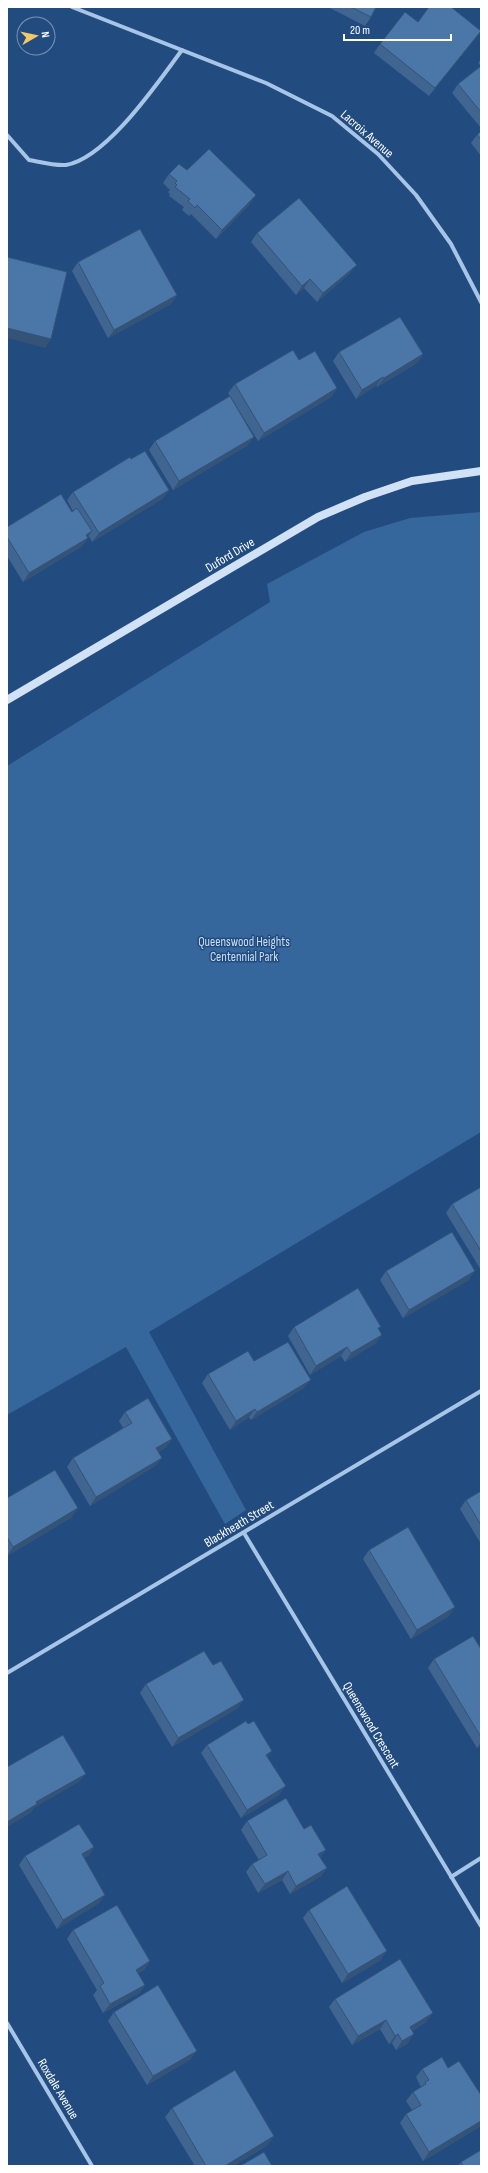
<svg xmlns="http://www.w3.org/2000/svg" width="488" height="2173" viewBox="0 0 488 2173" font-family="'Sofia Sans Condensed',sans-serif">
<rect width="100%" height="100%" fill="#224c7f"/>
<polygon fill="#35669c" points="481,512 481,1132 149,1332 246,1510 225,1524 126,1347 7,1415 7,766 270,602 267,584 364,532 410,518"/>
<g fill="none" stroke-linecap="round" stroke-linejoin="round">
<g stroke="#a7c5e7" stroke-width="4">
<polyline points="72,7 266,83 332,116 378,154 416,195 451,244 481,302"/>
<path d="M7 135 29 160C40 162 55 166 66 165 107 158 158 82 182 50"/>
<polyline points="244,1533 481,1926"/>
<polyline points="7,1673 481,1391"/>
<polyline points="451,1877 481,1858"/>
<polyline points="7,2023 92,2166"/>
</g>
<polyline stroke="#d1e2f6" stroke-width="8" points="7,700 318,517 365,497 412,481 481,471"/>
</g>
<g fill="#406590">
<polygon points="331,7 376,7 371,17 365,26 330,8"/>
<polygon points="418,22 481,31 475,39 429,96 374,53 380,44"/>
<polygon points="481,59 481,66 478,63"/>
<polygon points="481,66 481,128 452,93 458,84"/>
<polygon points="481,131 481,156 471,143 477,135"/>
<polygon points="187,170 256,195 250,204 216,239 191,214 189,216 182,210 184,207 169,196 170,194 168,192 170,190 163,183 169,174"/>
<polygon points="257,233 350,273 317,302 304,288 296,295 251,242"/>
<polygon points="78,262 177,295 171,304 108,338 72,271"/>
<polygon points="339,352 423,354 417,363 377,387 377,385 356,399 333,361"/>
<polygon points="299,360 337,388 331,397 258,441 228,393 235,384"/>
<polygon points="155,441 248,445 173,490 149,450"/>
<polygon points="131,459 169,490 162,499 92,542 89,536 82,546 23,582 7,556 7,527 72,512 73,511 67,500 73,492"/>
<polygon points="481,1187 481,1270 446,1213 452,1204"/>
<polygon points="386,1271 469,1280 403,1318 380,1280"/>
<polygon points="294,1327 379,1330 376,1343 345,1362 341,1356 310,1375 288,1336"/>
<polygon points="254,1361 304,1388 251,1420 249,1417 230,1430 202,1383 208,1374"/>
<polygon points="125,1412 172,1439 166,1447 158,1452 162,1458 155,1466 90,1506 67,1467 73,1458 123,1428 119,1421"/>
<polygon points="481,1491 481,1544 460,1509 466,1500"/>
<polygon points="7,1498 72,1517 7,1556"/>
<polygon points="369,1550 449,1616 411,1639 363,1559"/>
<polygon points="481,1649 481,1746 477,1748 428,1668 434,1659"/>
<polygon points="213,1665 238,1708 172,1747 140,1693 146,1684"/>
<polygon points="207,1745 268,1757 279,1795 241,1818 201,1753"/>
<polygon points="247,1821 304,1829 326,1850 320,1857 327,1868 321,1876 290,1894 282,1880 258,1893 246,1872 252,1864 259,1860 241,1830"/>
<polygon points="94,1847 88,1856 84,1858 99,1903 57,1929 19,1865 25,1856"/>
<polygon points="309,1910 381,1960 342,1983 303,1918"/>
<polygon points="73,1930 150,1961 144,1970 138,1973 145,1985 139,1993 103,2013 93,1995 97,1990 67,1939"/>
<polygon points="335,1999 426,2022 412,2031 408,2043 396,2050 392,2043 389,2044 380,2029 352,2045 329,2007"/>
<polygon points="114,2012 191,2059 147,2085 108,2021"/>
<polygon points="448,2068 481,2095 481,2126 423,2161 400,2123 406,2114 412,2110 406,2101 413,2092 421,2087 416,2077 422,2069"/>
<polygon points="172,2108 268,2145 233,2166 195,2166 165,2117"/>
<polygon points="461,2162 481,2166 458,2166"/>
</g>
<g fill="#345376">
<polygon points="481,31 475,39 429,96 435,88"/>
<polygon points="256,195 250,204 216,239 222,230"/>
<polygon points="357,265 350,273 317,302 323,293"/>
<polygon points="310,279 304,288 296,295 302,286"/>
<polygon points="177,295 171,304 108,338 114,330"/>
<polygon points="7,328 51,339 45,348 7,338"/>
<polygon points="423,354 417,363 377,387 384,378"/>
<polygon points="383,377 377,385 356,399 362,390"/>
<polygon points="337,388 331,397 258,441 264,433"/>
<polygon points="254,437 248,445 173,490 179,481"/>
<polygon points="169,490 162,499 92,542 99,533"/>
<polygon points="92,531 82,546 23,582 29,573"/>
<polygon points="475,1271 469,1280 403,1318 409,1310"/>
<polygon points="382,1335 376,1343 345,1362 351,1353"/>
<polygon points="347,1347 341,1356 310,1375 316,1366"/>
<polygon points="311,1380 304,1388 251,1420 257,1412"/>
<polygon points="255,1409 249,1417 230,1430 236,1421"/>
<polygon points="172,1439 166,1447 150,1457 156,1448"/>
<polygon points="162,1458 155,1466 90,1506 96,1497"/>
<polygon points="78,1508 72,1517 7,1556 13,1547"/>
<polygon points="455,1607 449,1616 411,1639 417,1630"/>
<polygon points="244,1700 238,1708 172,1747 178,1738"/>
<polygon points="481,1742 481,1746 477,1748"/>
<polygon points="272,1751 266,1760 266,1755"/>
<polygon points="86,1774 79,1782 34,1808 31,1813 7,1827 7,1822 36,1802"/>
<polygon points="286,1786 279,1795 241,1818 247,1810"/>
<polygon points="94,1847 88,1856 76,1863 82,1854"/>
<polygon points="326,1850 320,1858 318,1854"/>
<polygon points="327,1868 321,1876 290,1894 296,1886"/>
<polygon points="288,1871 282,1880 258,1893 265,1884"/>
<polygon points="105,1895 99,1903 57,1929 63,1920"/>
<polygon points="387,1951 381,1960 342,1983 348,1974"/>
<polygon points="150,1961 144,1970 130,1978 136,1970"/>
<polygon points="145,1985 139,1993 103,2013 110,2004"/>
<polygon points="433,2013 426,2022 403,2036 410,2027"/>
<polygon points="386,2020 380,2029 352,2045 358,2036"/>
<polygon points="398,2034 392,2043 389,2044 395,2036"/>
<polygon points="414,2034 408,2043 396,2050 402,2041"/>
<polygon points="197,2051 191,2059 147,2085 153,2076"/>
<polygon points="481,2121 481,2126 423,2161 429,2152"/>
<polygon points="274,2136 268,2145 233,2166 225,2166"/>
</g>
<g fill="#4b76a8" stroke="#345376">
<polygon points="351,7 376,7 371,17"/>
<polygon points="429,7 451,7 481,31 435,88 380,44 405,12 418,22"/>
<polygon points="481,66 481,112 458,84"/>
<polygon points="481,131 481,139 477,135"/>
<polygon points="209,149 256,195 222,230 197,205 195,208 188,201 190,199 175,187 177,185 175,183 177,181 169,174 179,164 187,170"/>
<polygon points="299,198 357,265 323,293 310,279 302,286 257,233"/>
<polygon points="140,229 177,295 114,330 78,262"/>
<polygon points="7,257 67,272 51,339 7,328"/>
<polygon points="400,317 423,354 384,378 383,377 362,390 339,352"/>
<polygon points="293,350 299,360 315,351 337,388 264,433 235,384"/>
<polygon points="230,396 254,437 179,481 155,441"/>
<polygon points="145,451 169,490 99,533 73,492 130,457 131,459"/>
<polygon points="61,494 72,512 77,508 92,531 86,535 88,538 29,573 7,537 7,527"/>
<polygon points="481,1187 481,1251 452,1204"/>
<polygon points="452,1232 475,1271 409,1310 386,1271"/>
<polygon points="358,1288 381,1327 378,1328 382,1335 351,1353 347,1347 316,1366 294,1327"/>
<polygon points="288,1342 311,1380 257,1412 255,1409 236,1421 208,1374 248,1351 254,1361"/>
<polygon points="148,1398 172,1439 156,1448 162,1458 96,1497 73,1458 132,1423 125,1412"/>
<polygon points="55,1470 78,1508 13,1547 7,1537 7,1498"/>
<polygon points="481,1491 481,1525 466,1500"/>
<polygon points="408,1527 455,1607 417,1630 369,1550"/>
<polygon points="473,1636 481,1649 481,1737 434,1659"/>
<polygon points="204,1651 213,1665 221,1661 244,1700 178,1738 146,1684"/>
<polygon points="246,1721 248,1724 254,1721 272,1751 266,1755 286,1786 247,1810 207,1745"/>
<polygon points="63,1735 86,1774 36,1802 37,1804 7,1822 7,1767"/>
<polygon points="286,1798 304,1829 311,1825 326,1850 318,1854 327,1868 296,1886 288,1871 265,1884 252,1864 267,1855 247,1821"/>
<polygon points="79,1824 94,1847 82,1854 105,1895 63,1920 25,1856"/>
<polygon points="347,1886 387,1951 348,1974 309,1910"/>
<polygon points="117,1905 150,1961 136,1970 145,1985 110,2004 100,1986 104,1983 73,1930"/>
<polygon points="400,1959 433,2013 410,2027 414,2034 402,2041 398,2034 395,2036 386,2020 358,2036 335,1999"/>
<polygon points="158,1985 197,2051 153,2076 114,2012"/>
<polygon points="442,2057 448,2068 459,2061 481,2095 481,2121 429,2152 406,2114 421,2105 413,2092 426,2084 425,2082 429,2080 422,2069"/>
<polygon points="235,2070 274,2136 225,2166 206,2166 172,2108"/>
<polygon points="481,2150 481,2166 463,2166 461,2162"/>
<polygon points="264,2152 272,2166 240,2166"/>
</g>
<g text-anchor="middle" dominant-baseline="central" stroke-width="3" stroke-linejoin="round" paint-order="stroke">
<g font-size="13" fill="#fff" stroke="#224c7f">
<text transform="translate(367 134) rotate(41)">Lacroix Avenue</text>
<text transform="translate(230 555) rotate(-31)">Duford Drive</text>
<text transform="translate(239 1524) rotate(-31)">Blackheath Street</text>
<text transform="translate(371 1725) rotate(59)">Queenswood Crescent</text>
<text transform="translate(58 2089) rotate(59)">Roxdale Avenue</text>
</g>
<g font-size="13" fill="#cadff5" stroke="#224c7f">
<text x="244" y="942">Queenswood Heights<tspan x="244" dy="15">Centennial Park</tspan></text>
</g>
</g>
<rect width="488" height="2173" fill="none" stroke="#ffffff" stroke-width="16"/>
<g transform="translate(36 36) rotate(81)"><circle r="19" fill="#224c7f" stroke="#7a94b2"/>
<path d="M0-3L7 15L0 10L-7 15Z" fill="#f3c869"/>
<text y="-6" font-size="11" font-weight="bold" text-anchor="middle" fill="#ffffff">N</text>
</g>
<path d="M344 34v6h107v-6" fill="none" stroke="#ffffff" stroke-width="2"/>
<text x="350" y="34" font-size="12" fill="#ffffff" stroke="#224c7f" stroke-width="3" paint-order="stroke">20 m</text>
</svg>
